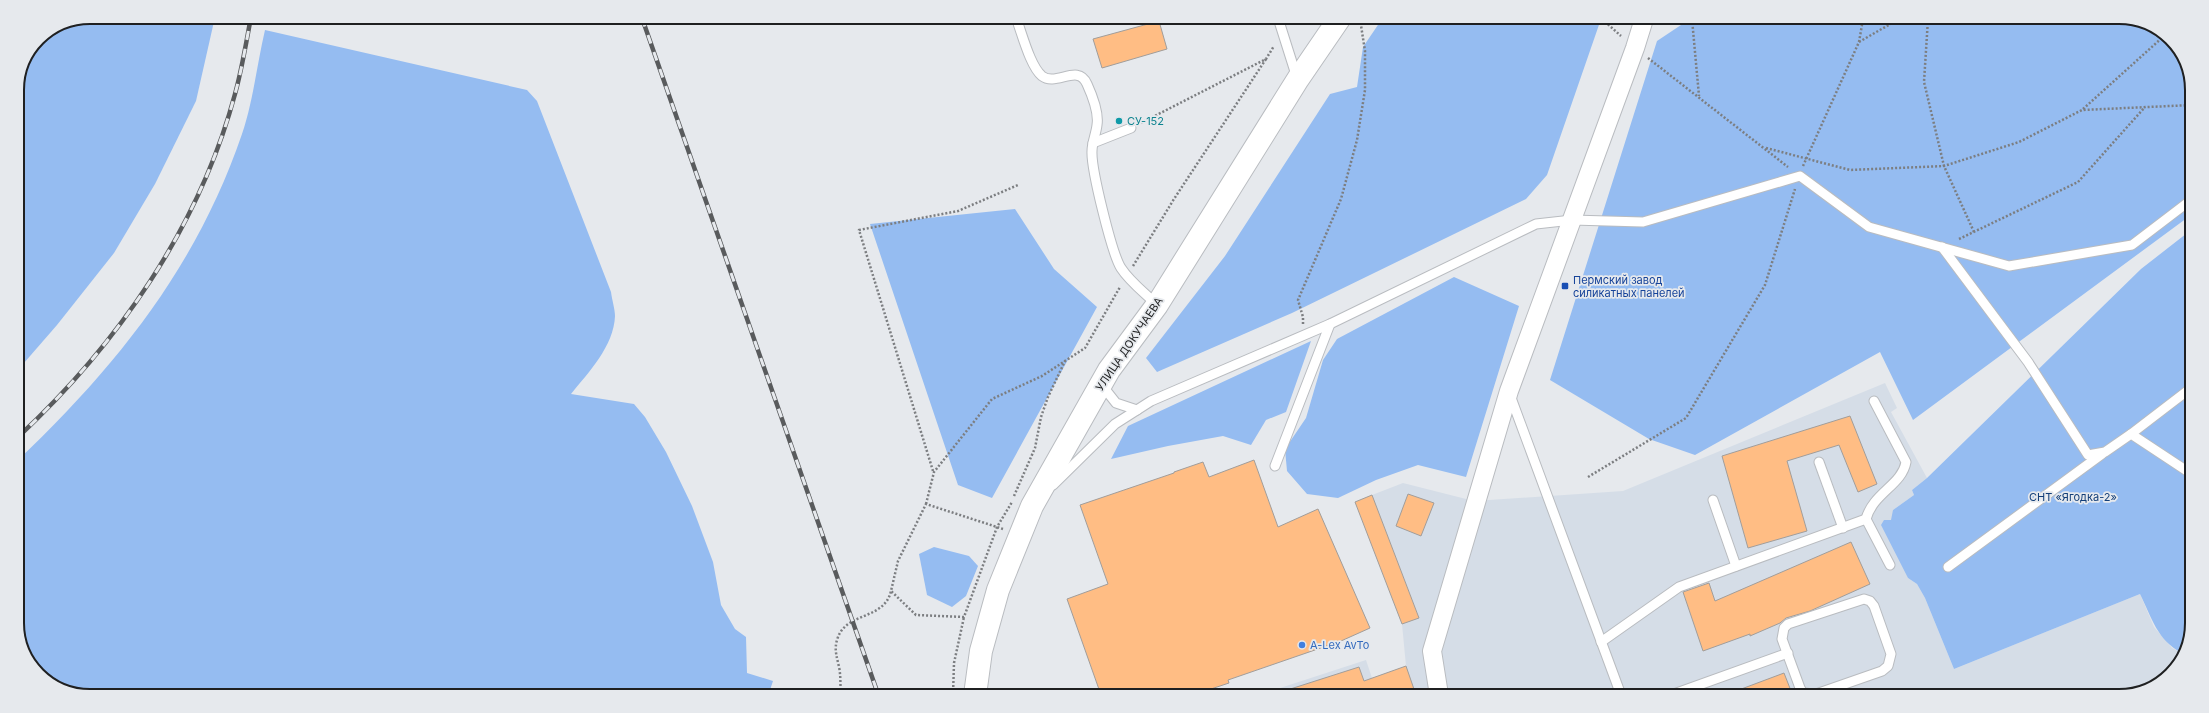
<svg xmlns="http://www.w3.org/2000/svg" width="2209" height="713" viewBox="0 0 2209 713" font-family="Inter,sans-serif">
<rect width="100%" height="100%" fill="#e6e9ed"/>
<polygon fill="#d5dde7" points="1885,383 1897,408 1891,412 1927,478 1912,490 1914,495 1893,510 1908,578 1917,584 1925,598 1954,669 2140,594 2154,627 2172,648 2182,653 2163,681 2119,696 1276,695 1274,690 1366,660 1372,678 1406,666 1402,624 1419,617 1372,495 1403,483 1474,501 1623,491"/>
<g fill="#95bcf1">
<polygon points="91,17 215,17 196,101 155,184 114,253 57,325 17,371 17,90 23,62 39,38 63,23"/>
<polygon points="1382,19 1601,19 1547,175 1526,199 1292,313 1157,372 1146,358 1225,256 1330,94 1357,87 1363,47"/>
<polygon points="1690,19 2138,20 2174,42 2192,85 2191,215 1913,420 1880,352 1695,455 1649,439 1550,380 1657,41"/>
<path d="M265 30 527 90 537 101 611 292C612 300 615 309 615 316 614 346 588 373 571 394L634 404 645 417 666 452 692 506 713 562 721 605 735 629 746 637 747 673 773 681 769 693 771 694 71 693 32 667 17 628V461C117 366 197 266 242 134 253 102 257 64 265 30Z"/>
<polygon points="1015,209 1054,269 1097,307 992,498 958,485 870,224"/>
<path d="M2191 230 2189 642 2182 653C2157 640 2152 618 2140 594L1954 669 1925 598 1917 584 1908 578 1881 525 1884 520H1891L1893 510 1914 495 1912 490 1927 478 2141 269Z"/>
<polygon points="1454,277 1519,306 1466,477 1418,465 1376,480 1338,498 1307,494 1287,471 1285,449 1306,418 1323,360 1337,339"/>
<polygon points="1311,341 1286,412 1266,420 1251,445 1223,436 1168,446 1111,459 1128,426"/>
<polygon points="934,547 969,556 978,566 966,596 952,607 927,595 919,554"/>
</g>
<g fill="#ffbd84" stroke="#a19d9a">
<polygon points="1159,21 1167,49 1102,68 1093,39"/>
<polygon points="1850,416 1877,484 1858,492 1839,445 1787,461 1807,531 1748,548 1722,456"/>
<polygon points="1254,460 1278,527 1318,509 1370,628 1341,641 1228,680 1229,683 1193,695 1101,695 1067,599 1108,584 1080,505 1174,473 1174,472 1203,462 1209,477"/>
<polygon points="1408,494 1434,503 1421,536 1396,526"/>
<polygon points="1372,495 1419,618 1402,624 1355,502"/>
<polygon points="1851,542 1870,584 1810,611 1786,618 1780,623 1750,636 1750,634 1703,651 1683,592 1709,583 1715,601"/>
<polygon points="1406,666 1416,695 1373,695 1372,691 1360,695 1282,695 1281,692 1359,667 1364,681"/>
<polygon points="1784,673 1793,696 1728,696 1728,694"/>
</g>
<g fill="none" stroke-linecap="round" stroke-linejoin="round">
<defs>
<g id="lane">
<path d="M1016 18C1022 33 1030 66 1042 76 1056 87 1078 63 1087 84 1092 95 1099 113 1097 125 1096 134 1092 142 1092 151 1091 169 1112 254 1121 268 1130 282 1145 293 1157 305"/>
<polyline points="1278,18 1297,78"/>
<polyline points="1093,143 1131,128"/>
<polyline points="1942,247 2028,362 2088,455 2105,452 2131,434 2190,473"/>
<polyline points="1101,384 1116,403 1137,410"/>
<polyline points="1510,395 1621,695"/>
<polyline points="2131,434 2191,388"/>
<polyline points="1819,462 1843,528"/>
<polyline points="1275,466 1330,324"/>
<polyline points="1053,485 1115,424 1151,401 1330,324 1536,224 1572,220 1643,222 1800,176 1869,227 2009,266 2132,245 2191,200"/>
<polyline points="1713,500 1736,566"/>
<path d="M1866 519C1873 493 1902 485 1906 462L1874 401"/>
<polyline points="1948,567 2102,454"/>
<polygon points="1864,599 1870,601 1874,606 1891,654 1888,666 1882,671 1816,694 1803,693 1800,688 1782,639 1784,628 1788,624"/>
<polyline points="1601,642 1679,587 1866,519 1890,565"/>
<polyline points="1671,695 1788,653"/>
</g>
<polyline id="street" points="1439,695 1432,651 1509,391 1635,48 1644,19"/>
<polyline id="secondary" points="975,695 981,651 998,590 1032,506 1109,370 1157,305 1298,79 1339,19"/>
</defs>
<use href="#lane" stroke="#b9bcc0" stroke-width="11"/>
<use href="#street" stroke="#b9bcc0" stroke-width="20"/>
<use href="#secondary" stroke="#b9bcc0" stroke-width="24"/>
<g stroke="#7c7e81" stroke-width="2.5" stroke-dasharray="2 2" stroke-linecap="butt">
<polyline points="1602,19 1621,36"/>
<polyline points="1692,19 1699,96"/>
<polyline points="1928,19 1924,82 1944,166 1974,232"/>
<polyline points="1859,42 1899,19"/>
<polyline points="1648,58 1788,167"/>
<polyline points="2083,109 2164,36"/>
<polyline points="1141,123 1266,59 1274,46"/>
<polyline points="1766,148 1850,170 1944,166 2019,142 2082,110 2192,105"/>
<polyline points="1803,166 1859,42 1863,19"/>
<polyline points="1959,239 2078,182 2145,107"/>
<polyline points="1133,266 1174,199 1266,59"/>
<polyline points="1303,324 1303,317 1298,300 1341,199 1357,140 1365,90 1365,51 1360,19"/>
<polyline points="933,471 859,230 958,211 1018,185"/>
<polyline points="1588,477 1686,418 1765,285 1795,189"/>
<polyline points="1014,496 1035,448 1041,417 1048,397 1065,361"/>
<polyline points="926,504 934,472 992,399 1042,376 1085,348 1120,287"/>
<polyline points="1003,529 997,527 926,504 898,561 891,591 916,615 964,617 997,527 1012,502"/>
<path d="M841 694C840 685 841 676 839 667 837 657 834 650 837 640 845 611 884 621 891 591"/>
<polyline points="953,695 954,663 964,617"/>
</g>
<use href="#lane" stroke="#fff" stroke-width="9"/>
<use href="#street" stroke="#fff" stroke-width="18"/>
<use href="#secondary" stroke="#fff" stroke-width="22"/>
<defs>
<g id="rail">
<polyline points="642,18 878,694"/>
<path d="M17 438C117 345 199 228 235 94 242 69 246 43 251 17"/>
</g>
</defs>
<use href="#rail" stroke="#595b5d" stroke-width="4.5"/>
<use href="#rail" stroke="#e6e9ed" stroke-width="3" stroke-dasharray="9" stroke-linecap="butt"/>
</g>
<circle fill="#0f9aa8" stroke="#e6e9ed" stroke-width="1.5" cx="1119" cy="121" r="4"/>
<rect fill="#1a4fb4" stroke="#e6e9ed" stroke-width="1.5" x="1561" y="282" width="8" height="8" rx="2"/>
<circle fill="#3f7fe0" stroke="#e6e9ed" stroke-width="1.5" cx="1302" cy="645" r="4"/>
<g text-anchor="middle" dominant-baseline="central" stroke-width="3.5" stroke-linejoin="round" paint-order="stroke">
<g font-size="11" fill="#0d838f" stroke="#e6e9ed" text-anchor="start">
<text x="1127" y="121">СУ-152</text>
</g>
<g font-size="11" fill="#164399" stroke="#e6e9ed" text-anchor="start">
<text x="1573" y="280">Пермский завод<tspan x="1573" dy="13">силикатных панелей</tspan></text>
</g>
<g font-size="11" fill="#1f2021" stroke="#e6e9ed">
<text transform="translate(1129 344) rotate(-56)">УЛИЦА ДОКУЧАЕВА</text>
</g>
<g font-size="11" fill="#123e78" stroke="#e6e9ed">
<text x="2073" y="497">СНТ «Ягодка-2»</text>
</g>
<g font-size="11" fill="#366cbe" stroke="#e6e9ed" text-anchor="start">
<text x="1310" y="645">A-Lex AvTo</text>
</g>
</g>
<path d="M0 0H2209V713H0ZM90 24H2119A66 66 0 0 1 2185 90V623A66 66 0 0 1 2119 689H90A66 66 0 0 1 24 623V90A66 66 0 0 1 90 24Z" fill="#e6e9ed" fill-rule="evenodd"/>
<path fill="none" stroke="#1f2021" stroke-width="2" d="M90 24H2119A66 66 0 0 1 2185 90V623A66 66 0 0 1 2119 689H90A66 66 0 0 1 24 623V90A66 66 0 0 1 90 24Z"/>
</svg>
